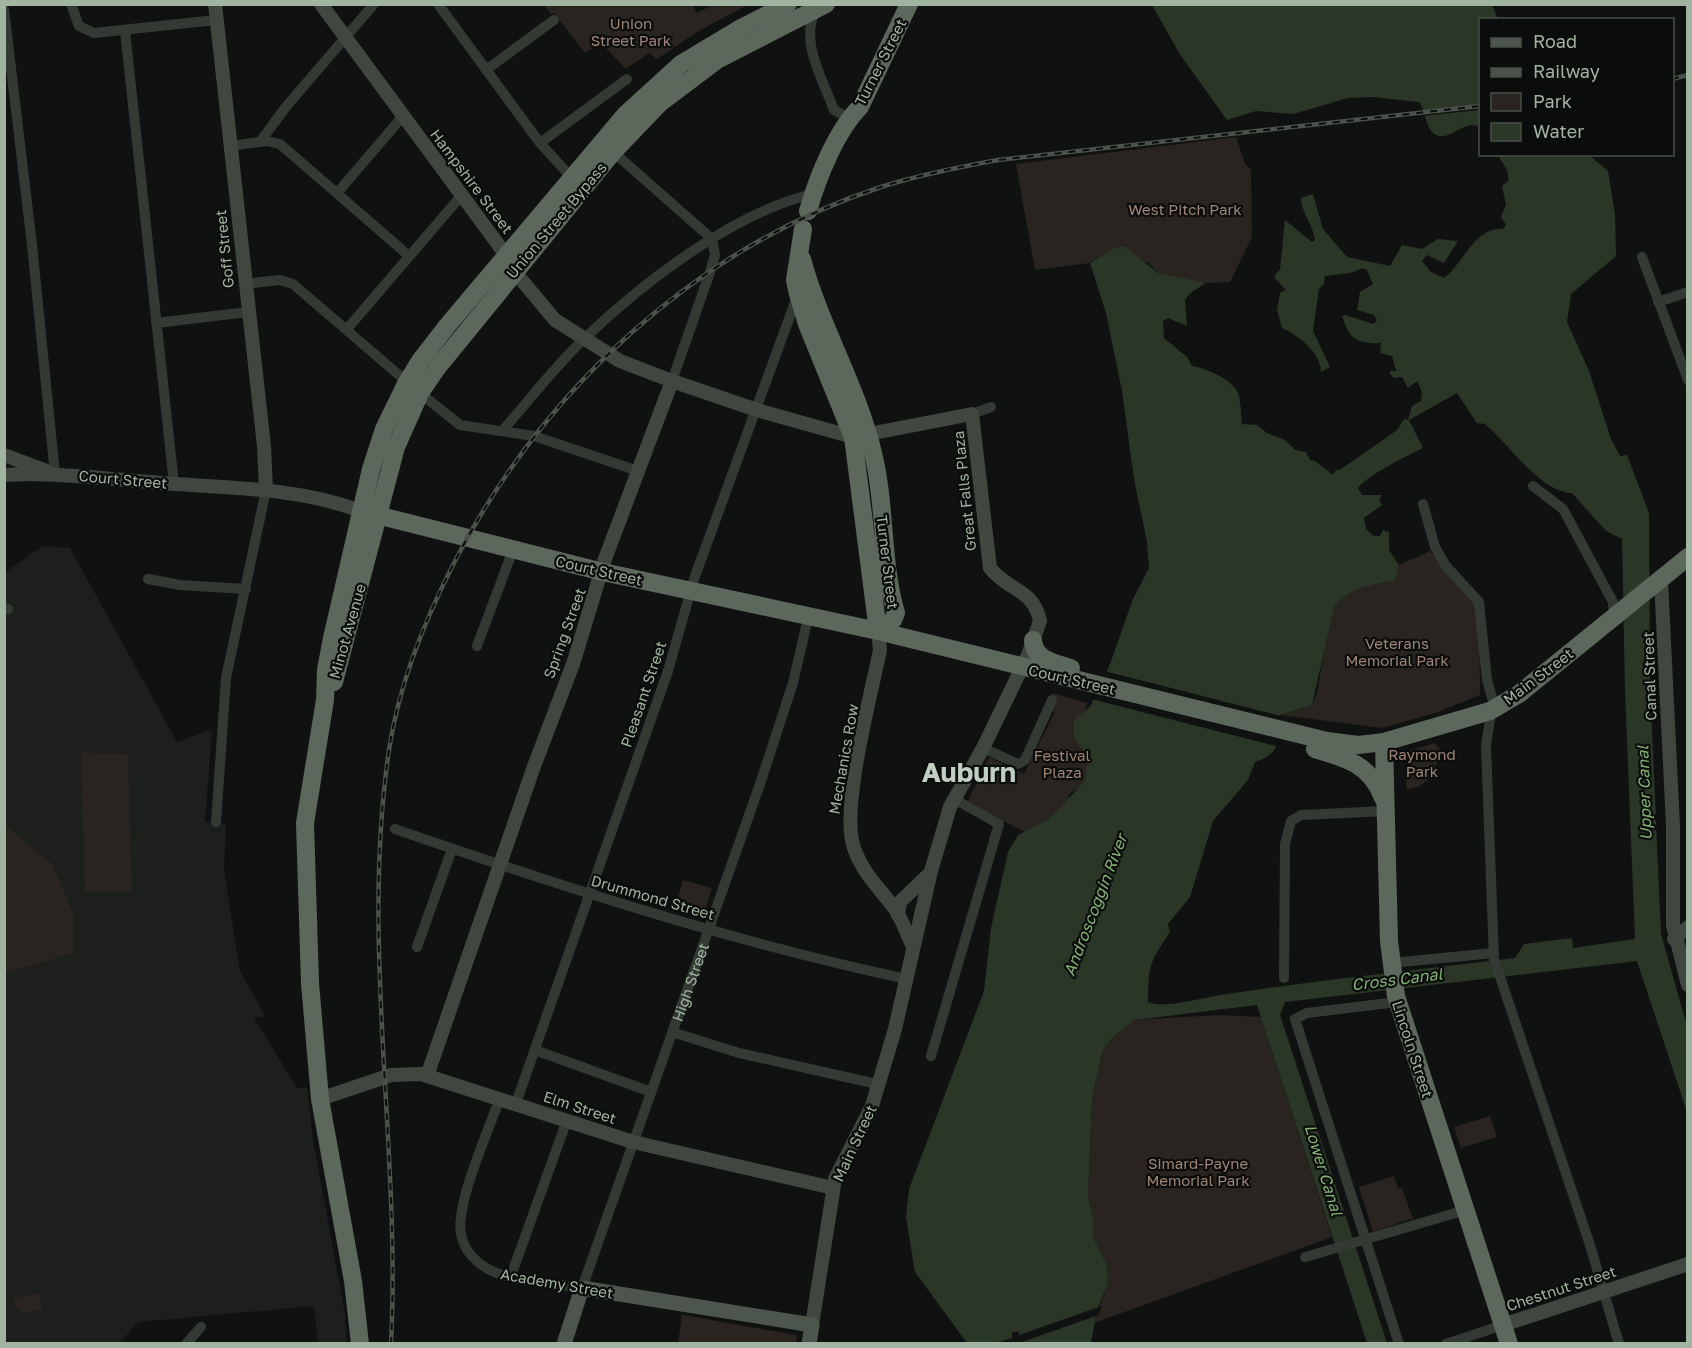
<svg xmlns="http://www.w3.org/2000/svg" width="1692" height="1348" viewBox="0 0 1692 1348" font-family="'Golos Text',sans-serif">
<rect width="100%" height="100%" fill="#101211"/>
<polygon fill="#1c1f1c" points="43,546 70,548 177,742 207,731 212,732 205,822 226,824 224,870 240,971 266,1017 254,1018 297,1088 307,1087 313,1140 345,1314 347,1343 318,1343 314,1306 139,1322 119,1343 5,1343 4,573"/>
<g fill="#2a2420">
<polygon points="544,5 692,5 697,13 713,5 747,5 697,32 657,59 649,53 626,69 601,43 585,53 554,13 551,14"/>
<polygon points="1236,137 1245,164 1251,170 1252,237 1230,282 1206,283 1176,279 1158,273 1148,262 1098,257 1090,263 1035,270 1016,164"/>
<polygon points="1430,551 1479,602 1480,695 1435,713 1382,728 1280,715 1312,705 1317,694 1329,619 1334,607 1340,599 1361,587 1395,581 1399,565"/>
<polygon points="1053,693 1087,703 1084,717 1097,768 1081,787 1070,793 1064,809 1031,835 967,803 989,757 1024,774 1055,712 1046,707"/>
<path d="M1434 743 1440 749C1437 769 1429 788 1406 789L1408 751Z"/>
<polygon points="81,752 128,755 132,892 85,892"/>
<polygon points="4,824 52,864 73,912 74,953 5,973"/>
<polygon points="683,880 712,888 703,916 675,908"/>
<polygon points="1218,1015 1261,1017 1332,1237 1094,1323 1108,1284 1107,1265 1093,1237 1094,1221 1088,1198 1092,1098 1103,1050 1113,1037 1135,1020"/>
<polygon points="1490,1116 1497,1137 1461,1148 1454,1127"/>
<polygon points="1394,1176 1398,1189 1402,1188 1414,1222 1410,1219 1373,1232 1359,1187"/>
<polygon points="39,1293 43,1310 23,1313 16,1307 14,1298"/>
<polygon points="682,1315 797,1335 796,1343 678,1343"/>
</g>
<g fill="#2a3626" fill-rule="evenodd">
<path d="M1152 5H1492L1498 19 1480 20V127C1463 119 1451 142 1436 135 1425 129 1426 111 1419 102L1372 97 1348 98 1293 114 1256 111 1227 120 1179 53Z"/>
<path d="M1498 155H1589L1608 171 1615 214 1616 256 1571 294 1567 322 1589 371 1611 439 1620 456 1627 455 1649 513 1650 685 1661 934 1687 1026V1112L1637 961 1285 1002 1280 1015 1387 1343H1367L1257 1005 1135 1020 1113 1037 1103 1050 1092 1098 1088 1198 1094 1221 1093 1237 1107 1265 1108 1284 1097 1310 1091 1343H967L915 1272 906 1217 909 1189 984 991 991 928 1008 852 1018 835 1049 819 1085 781 1088 758 1074 737V720L1090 707 1110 664 1133 599 1149 568 1147 542 1134 479 1122 391 1106 313 1090 263 1114 248 1124 246 1158 273 1206 283 1190 293 1185 300 1187 326 1168 318 1163 321 1164 338 1187 357 1192 366C1207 369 1228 377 1237 391 1241 398 1241 415 1242 424L1257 425 1267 433 1285 440 1295 450 1306 452 1310 460 1315 461 1333 475 1336 470H1340L1397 430 1404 419 1408 420 1412 406 1421 401 1422 392 1417 381 1408 388 1402 377 1394 378 1390 374V371H1396L1392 356 1380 353 1381 342C1377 345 1360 342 1354 338 1348 334 1344 322 1342 316L1345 315 1374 324 1377 320 1374 315 1357 310 1360 292 1373 284 1367 270 1363 268 1350 273 1325 276 1324 284 1319 289 1313 331 1330 367 1321 372C1321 353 1298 335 1282 328L1277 310 1280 293 1286 290 1274 277 1280 269 1285 220 1312 242 1315 240C1313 225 1301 212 1301 198L1313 194 1323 229 1347 257 1390 266 1402 245 1422 249 1438 239 1458 241 1444 263 1427 255 1422 261 1431 272 1444 278C1464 263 1474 227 1503 229L1506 225 1501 217 1506 205 1502 186 1509 180 1507 170ZM1457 393 1477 423 1485 424C1508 443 1540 492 1572 493L1606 531 1622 539 1625 691 1635 939 1573 948 1572 938 1524 944 1515 958C1417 970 1318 980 1220 995 1202 998 1163 1009 1148 1002 1148 965 1150 962 1170 932L1168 924 1190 897 1213 821 1248 780 1255 762C1282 753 1278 741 1280 715L1312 705 1334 607C1350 587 1371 585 1395 581L1399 565 1389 550V532L1383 530 1380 536H1374L1366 529 1364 518 1382 505 1379 500 1382 495H1362L1358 488C1365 477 1408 455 1423 448L1409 420Z"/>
</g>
<g fill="#101211">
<polygon points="1480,104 1480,110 1422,116 1421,111"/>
<polygon points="1104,671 1285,717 1280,747 1091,699"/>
<polygon points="1102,1306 1099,1315 1019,1343 996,1343 1012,1338 1012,1333 1019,1331 1019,1335"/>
</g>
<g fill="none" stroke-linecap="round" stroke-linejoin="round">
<g stroke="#333a34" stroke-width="10">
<polyline points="71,4 79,26 94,33 216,20"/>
<polyline points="438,4 540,143 571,177"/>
<polyline points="4,9 32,245 55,474"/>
<path d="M816 10C799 40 823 80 834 110L849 118"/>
<polyline points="125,31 174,484"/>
<polyline points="486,70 554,20"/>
<polyline points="260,142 285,108 374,4"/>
<polyline points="540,143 627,79"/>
<polyline points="230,146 267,141 280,144 408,255"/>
<polyline points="610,149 712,239 715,255 710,272 672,381"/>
<polyline points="338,192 403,116"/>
<polyline points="1642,257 1688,380"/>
<polyline points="244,284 280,280 293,284 407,382"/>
<polyline points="1658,302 1688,292"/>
<polyline points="156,323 248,312"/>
<polyline points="347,329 461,196"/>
<polyline points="420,393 460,425 534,436 638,471"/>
<polyline points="972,414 991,407"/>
<path d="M502 431C529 401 554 367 584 339 642 283 733 213 812 194"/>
<polyline points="1533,486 1563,509 1613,602 1614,617"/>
<polyline points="1423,504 1435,547 1446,566 1479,602 1487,680 1493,701 1486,745 1494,959 1590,1245 1619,1344"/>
<polyline points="148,579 180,585 246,589"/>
<polyline points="4,608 8,609"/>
<polyline points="477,646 513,550"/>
<polyline points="983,748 1018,764 1025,760 1052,700"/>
<polyline points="216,822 226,678 266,490"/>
<path d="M395 829C563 887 733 942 907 979"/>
<polyline points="417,947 452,849"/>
<polyline points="1391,963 1494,953"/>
<polyline points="1284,978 1285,844 1291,821 1301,815 1387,811"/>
<polyline points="1397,1002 1307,1013 1295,1019 1399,1344"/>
<polyline points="672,1032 739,1053 877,1084"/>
<polyline points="535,1050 651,1092"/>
<polyline points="931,1056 999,824 954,799"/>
<path id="s1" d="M500 1098C489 1129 455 1205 461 1234 464 1251 477 1264 492 1271 516 1282 556 1283 582 1288L760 784 793 683 808 618"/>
<polyline points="516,1103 668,671 694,579 798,294"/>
<polyline points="1305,1257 1466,1210"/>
<polyline points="511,1276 567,1120"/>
<polyline points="186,1344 201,1327"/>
<polyline points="1446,1344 1503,1325"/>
</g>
<g stroke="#3f473f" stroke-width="14">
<polyline points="215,4 264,446 266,490"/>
<path d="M321 4 506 255 514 271 555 320 620 361 672 381 757 410 853 437 972 414 990 568C1009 592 1033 588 1040 621L1028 655 983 748 950 807 931 871 895 1029 872 1106 835 1179 812 1325"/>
<polyline points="4,455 47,471"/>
<path d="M4 475C61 472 118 480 175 484 238 488 301 489 361 511"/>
<polyline points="1661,580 1673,826 1673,925 1688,985"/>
<path d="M878 631 880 650C871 695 840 810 854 848 862 872 880 889 895 909 903 920 906 934 913 946"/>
<polyline points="898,915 900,902 928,875"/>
<polyline points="1674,939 1688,927"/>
<polyline points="427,1076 533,769 573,664 605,559 672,381"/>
<polyline points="320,1099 391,1075 421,1074 633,1142 833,1188"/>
<polyline points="1503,1325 1688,1264"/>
</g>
<polyline stroke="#4d564d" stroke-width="15" points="564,1344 582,1288 812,1325 809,1344"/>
<g stroke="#5d685d" stroke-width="18">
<path d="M808 211C817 179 836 131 860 107L909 4"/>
<polyline points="803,229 795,280 798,294 807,324 853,437 878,631"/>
<path d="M802 259C820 326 857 386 873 453 886 505 881 562 896 613L893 620 878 631"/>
<polyline points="361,511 603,572 878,631 1327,741 1358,745 1384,742 1490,711 1519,694 1688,557"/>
<path d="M1033 640C1034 660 1055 663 1071 668"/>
<polyline points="334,682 396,447 420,393 437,368 613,152 660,103 717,60 826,4"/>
<polyline points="1384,742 1389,941 1396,996 1509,1344"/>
<path d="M1315 749C1346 758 1371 765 1383 798"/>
<polyline points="360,1344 353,1281 320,1099 310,983 305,823 325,700 326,670 332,638 371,469 384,429 407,382 420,361 447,326 625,115 681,64 741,28 788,4"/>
</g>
<defs>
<g id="rail">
<polyline points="1672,79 1688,75"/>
<path d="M391 1344C401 1146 360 947 389 750 399 683 425 619 456 559 545 388 696 248 881 187 919 175 959 167 998 160L1480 106"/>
</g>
</defs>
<use href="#rail" stroke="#4a524a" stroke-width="4.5"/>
<use href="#rail" stroke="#0b0d0c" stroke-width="2" stroke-dasharray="7" stroke-linecap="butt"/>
</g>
<g text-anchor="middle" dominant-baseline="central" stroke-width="4.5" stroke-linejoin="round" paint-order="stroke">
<g font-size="15" fill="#a08476" stroke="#0b0d0c">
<text x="631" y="23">Union<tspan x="631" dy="17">Street Park</tspan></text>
<text x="1185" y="209">West Pitch Park</text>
<text x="1397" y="643">Veterans<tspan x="1397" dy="17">Memorial Park</tspan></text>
<text x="1422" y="754">Raymond<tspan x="1422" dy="17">Park</tspan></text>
<text x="1062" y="755">Festival<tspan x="1062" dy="17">Plaza</tspan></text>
<text x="1198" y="1163">Simard-Payne<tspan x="1198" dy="17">Memorial Park</tspan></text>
</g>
<g font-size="15" fill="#a1b4a0" stroke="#0b0d0c">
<text transform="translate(880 62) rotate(-63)">Turner Street</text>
<text transform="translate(472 181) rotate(53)">Hampshire Street</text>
<text transform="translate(556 220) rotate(-50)">Union Street Bypass</text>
<text transform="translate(224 249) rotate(-96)">Goff Street</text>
<text transform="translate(123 479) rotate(5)">Court Street</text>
<text transform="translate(964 491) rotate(-96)">Great Falls Plaza</text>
<text transform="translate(888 562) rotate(83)">Turner Street</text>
<text transform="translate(599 570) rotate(13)">Court Street</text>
<text transform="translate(347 631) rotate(-74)">Minot Avenue</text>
<text transform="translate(564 633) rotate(-70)">Spring Street</text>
<text transform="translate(1538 676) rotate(-37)">Main Street</text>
<text transform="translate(1649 676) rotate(-92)">Canal Street</text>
<text transform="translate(1072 679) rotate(13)">Court Street</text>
<text transform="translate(643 694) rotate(-71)">Pleasant Street</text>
<text transform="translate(843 759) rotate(-80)">Mechanics Row</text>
<text transform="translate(653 897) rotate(16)">Drummond Street</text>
<text stroke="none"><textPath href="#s1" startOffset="609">High Street</textPath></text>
<text transform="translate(1413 1049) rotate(72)">Lincoln Street</text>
<text transform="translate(580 1107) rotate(18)">Elm Street</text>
<text transform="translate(854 1143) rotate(-65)">Main Street</text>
<text transform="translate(557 1283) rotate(10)">Academy Street</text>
<text transform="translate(1561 1288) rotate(-18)">Chestnut Street</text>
</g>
<g font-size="16" font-style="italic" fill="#83b274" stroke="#0b0d0c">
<text transform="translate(1644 793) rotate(-92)">Upper Canal</text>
<text transform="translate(1095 905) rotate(-69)">Androscoggin River</text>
<text transform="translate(1397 979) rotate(-7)">Cross Canal</text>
<text transform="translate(1324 1170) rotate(73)">Lower Canal</text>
</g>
<g font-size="27" font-weight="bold" fill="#c1cfc2" stroke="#0b0d0c">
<text x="969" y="772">Auburn</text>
</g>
</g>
<rect width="1692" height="1348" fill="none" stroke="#a1b4a0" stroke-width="12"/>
<rect x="1479" y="18" width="195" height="138" fill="#0b0d0c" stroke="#475047" stroke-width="1.5"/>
<rect x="1491" y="38" width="30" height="9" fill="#4d564d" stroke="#475047" stroke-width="1.5"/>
<text x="1533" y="48" font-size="18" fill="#a1b4a0">Road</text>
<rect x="1491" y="68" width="30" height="9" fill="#4a524a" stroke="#475047" stroke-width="1.5"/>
<text x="1533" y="78" font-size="18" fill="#a1b4a0">Railway</text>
<rect x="1491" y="93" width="30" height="18" fill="#2a2420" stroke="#475047" stroke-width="1.5"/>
<text x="1533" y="108" font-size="18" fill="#a1b4a0">Park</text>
<rect x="1491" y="123" width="30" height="18" fill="#2a3626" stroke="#475047" stroke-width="1.5"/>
<text x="1533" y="138" font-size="18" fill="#a1b4a0">Water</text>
</svg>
